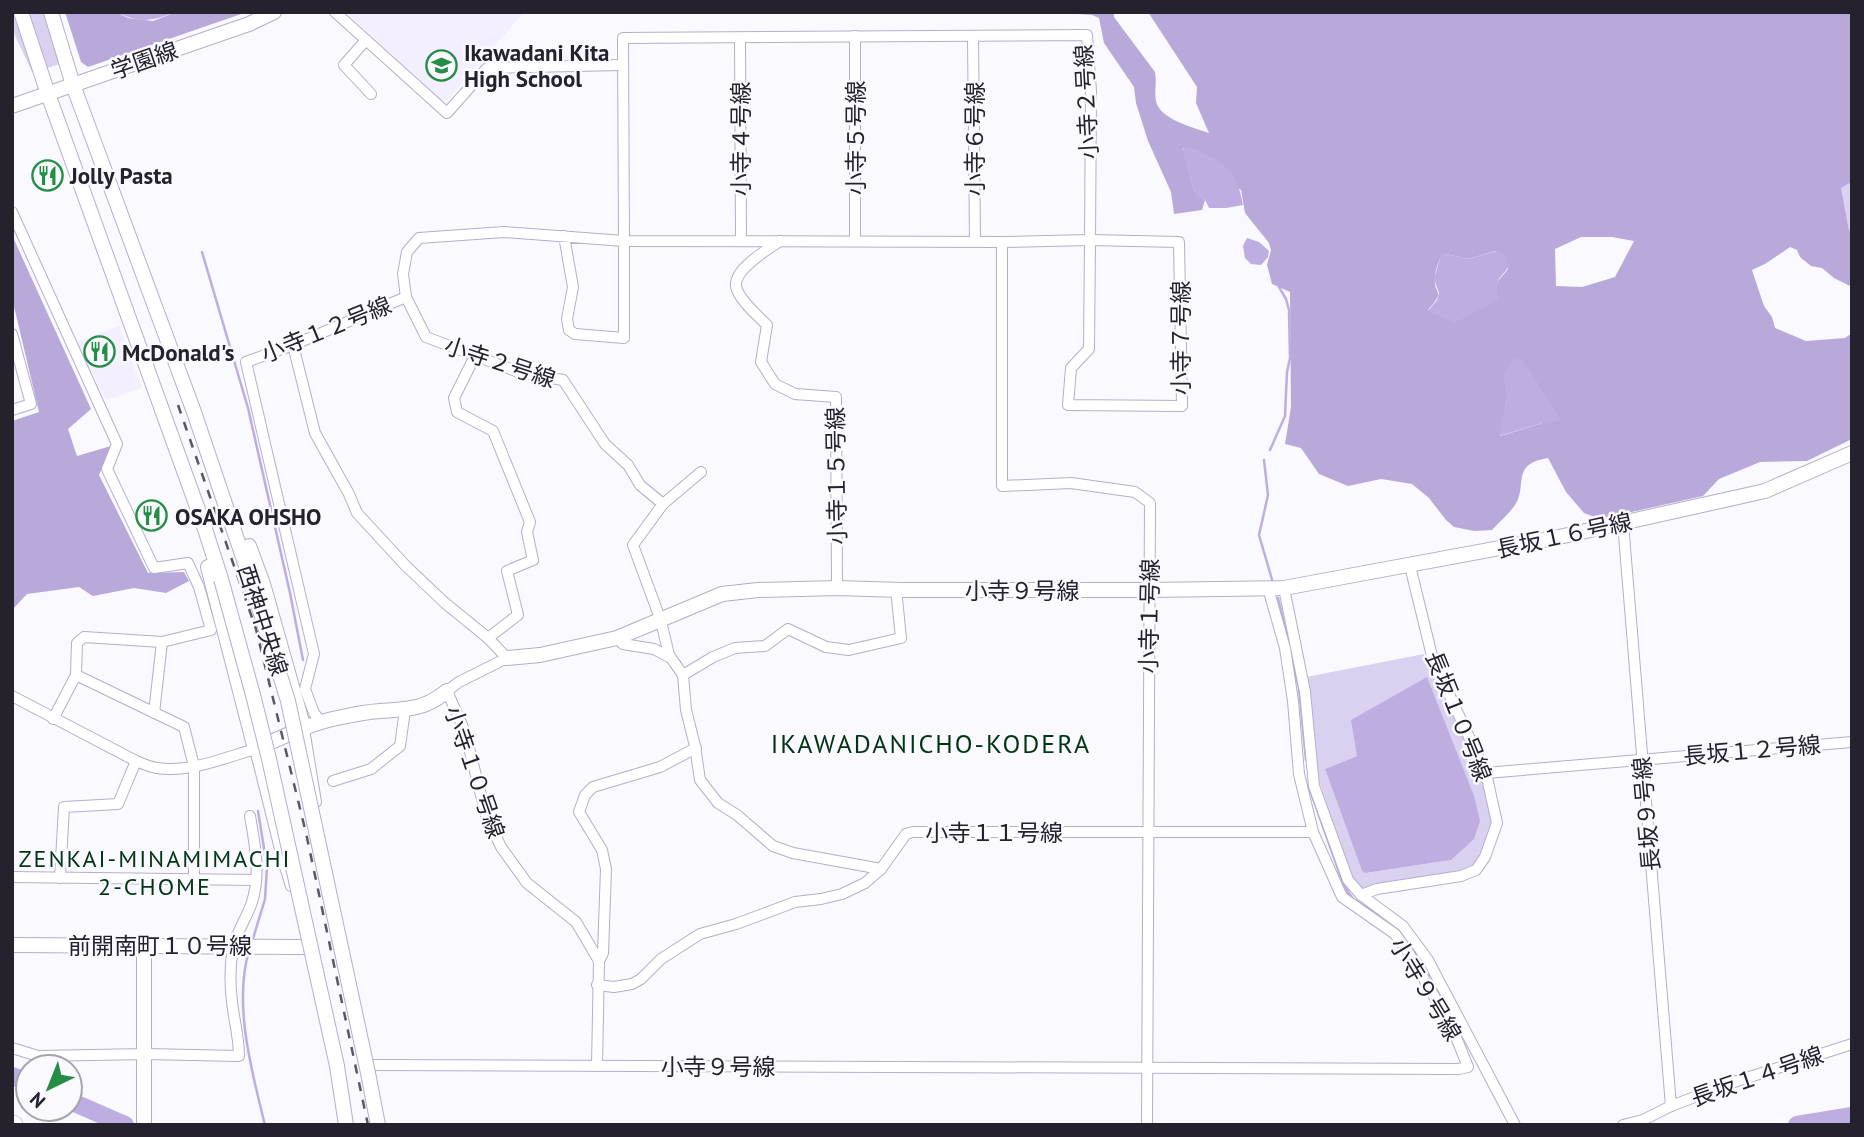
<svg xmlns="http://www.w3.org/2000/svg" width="1864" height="1137" viewBox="0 0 1864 1137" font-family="'PT Sans','Noto Sans JP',sans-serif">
<rect width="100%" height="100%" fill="#faf9ff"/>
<g fill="#f3efff">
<polygon points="346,12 524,12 448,100 441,100"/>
<polygon points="119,326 142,388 106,400 77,342"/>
</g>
<g fill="#dad1f0" fill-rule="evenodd">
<polygon points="12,12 36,70 32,72 12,29"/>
<polygon points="27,12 43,12 60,64 47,68"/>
<polygon points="1852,182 1852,233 1849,230 1841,188"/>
<path d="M1424 654C1441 690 1498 794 1491 829 1489 842 1478 856 1471 868L1377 885 1360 892 1351 878 1318 778 1306 677ZM1357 756 1451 860 1367 873 1362 871 1325 769Z"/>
</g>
<g fill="#b9a9db" fill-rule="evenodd">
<polygon points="65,12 116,12 128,18 153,21 176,12 247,12 88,67 81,62"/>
<path d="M1056 12H1114V17L1155 72C1157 82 1154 92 1156 101 1159 119 1195 128 1209 133L1196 103 1197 87 1148 12H1852V182L1841 188 1849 230 1852 233V287L1834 278 1822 268 1811 266 1800 257 1797 250 1790 247 1765 264 1752 270 1764 306 1772 317 1775 328 1806 341 1845 338 1852 333V439L1807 461 1760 462 1719 479 1703 496 1600 519 1584 513 1566 492 1548 458C1510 464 1528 485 1515 505 1509 514 1499 522 1492 530L1474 531 1454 527 1446 520 1429 498 1412 484 1381 479 1348 486 1319 474 1301 448 1285 444 1291 407 1290 292 1272 284 1267 265 1271 250 1269 243 1245 213 1241 190 1183 148 1194 190 1205 200 1202 210 1174 214 1171 192 1148 141 1136 103 1134 87 1104 43 1099 18 1092 15ZM1581 237H1612L1634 241 1615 277 1582 287 1556 286 1555 249ZM1496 251 1508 269 1498 281 1496 288 1428 310C1447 289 1433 295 1435 277 1435 271 1438 264 1440 258L1446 254 1468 259ZM1507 398 1543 423 1500 436Z"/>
<polygon points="12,235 91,409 68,429 77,456 111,446 99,475 148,573 184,572 189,581 166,593 134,588 93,596 79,587 27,594 12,610 12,421 39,412 12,298"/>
</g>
<g fill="#bdade0">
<path d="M116 12H176C152 21 141 24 116 12Z"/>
<path d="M1190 147C1222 161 1237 168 1243 205L1226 208H1209L1205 200 1194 190 1183 149Z"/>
<polygon points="1247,238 1259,242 1269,251 1268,257 1261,265 1251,264 1245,258 1243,246"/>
<path d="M1497 251 1504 253C1516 273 1497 271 1497 287 1496 289 1499 298 1499 300L1454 323 1428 311 1437 300 1439 293 1434 279 1440 258 1446 254 1468 259Z"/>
<polygon points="1514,358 1522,360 1527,366 1561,420 1543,423 1499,436 1507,398 1503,375"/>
<polygon points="1427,677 1474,796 1480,821 1474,839 1451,860 1366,873 1362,871 1325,769 1357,756 1351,720"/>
</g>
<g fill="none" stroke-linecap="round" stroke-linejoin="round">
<g stroke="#bdade0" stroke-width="2.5">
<polyline points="202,252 248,408 290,593 303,660"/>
<polyline points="1270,450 1285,416 1287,372 1290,358 1289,310 1286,299 1279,287"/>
<polyline points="1264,460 1268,495 1259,535 1273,583"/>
<polyline points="1278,598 1299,688 1306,760"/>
<polyline points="1309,787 1344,886 1353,899 1385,919"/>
<polyline points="252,942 265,899 267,867 258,811"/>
<polyline points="1411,946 1430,975"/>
<path d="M249 951C233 1003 252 1073 265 1125"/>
</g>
<g stroke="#bdade0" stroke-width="18">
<polyline points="12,1076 28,1082"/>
<polyline points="70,1101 125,1125"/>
<polyline points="1797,1125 1852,1116"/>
</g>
<defs>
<g id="minor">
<polyline points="335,12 447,113 487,68 622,65"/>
<polygon points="1087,35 1091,91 1090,240 1002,242 624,241 623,38"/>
<polyline points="855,36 855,240"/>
<polyline points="973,37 975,242"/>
<polyline points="740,38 741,240"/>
<polyline points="366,40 344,65 371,94"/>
<polyline points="12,212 117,444 107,469 154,568 188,563 199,587 211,630 162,642 84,637 77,643 76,675 53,719"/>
<polyline points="564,236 573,287 567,319 569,330 575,334 624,338 624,241 504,232 419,238 407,252 403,274 406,297 426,337 521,373 563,380 605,444 628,465 640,485 663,504"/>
<polygon points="1090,240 1179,242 1182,406 1068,405 1071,368 1089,349"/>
<path d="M780 241C768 249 734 269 736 286 738 299 758 316 767 325L761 362 775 384 795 394 836 397 837 588"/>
<polyline points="1002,242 1002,486 1071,483 1135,492 1150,503 1147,1125"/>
<polyline points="12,334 31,404 12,410"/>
<polyline points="293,345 315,433 349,494 357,513 405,565 445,603 488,638 507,658 459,682 447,691 465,732 486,815 501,847 527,883 576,922 599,961 597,1066"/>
<polyline points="475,356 454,398 457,412 493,431 530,522 527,532 533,560 507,571 518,615 488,638"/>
<polyline points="701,472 663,504 633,545 661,621 669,655 683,675 686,710 695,746 700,780 718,803 737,815 773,846 793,853 881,869"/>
<polyline points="1623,523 1671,1106"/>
<polyline points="1284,588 1305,692 1314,786 1348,880 1361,895 1403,926 1428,960 1515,1125"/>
<polyline points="617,638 623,644 654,649 671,658"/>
<polyline points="76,675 184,727 194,766 194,879"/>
<polyline points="683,675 713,657 735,648 765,646 788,629 826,647 849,650 901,638 896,589"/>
<path d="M12 696 136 761C143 764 150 767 157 768 189 773 224 758 255 749L282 857 291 886"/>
<polyline points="154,713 162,642"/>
<polyline points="321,722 314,713 305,689 314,654 246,362 293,345 406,297"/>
<polyline points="304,729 316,802"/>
<polyline points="1486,773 1852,742"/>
<polyline points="333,781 371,769 400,746 405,710"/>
<polyline points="12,877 256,880"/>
<polyline points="60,878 64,807 118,804 136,761"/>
<polyline points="1361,895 1377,889 1461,876 1476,870 1485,857 1497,823 1486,773 1433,660 1410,566"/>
<polyline points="599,961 603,953 606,869 602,850 579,812 585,795 593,787 660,767 696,748"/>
<polyline points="597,985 614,987 632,984 641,979 661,959 700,934 736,924 795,902 821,899 842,894 865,883 881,869 906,834 913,832 1313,832"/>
<path d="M12 1048 38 1056 146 1054 239 1056C239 1037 234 1020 232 1002 230 985 230 964 233 948 236 932 247 918 252 902 261 874 255 845 250 816"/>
<polyline points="371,1065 1459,1069 1468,1067 1452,1027 1408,952 1395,934 1342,897 1313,832 1299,774 1293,701 1285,648 1268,588"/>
<polyline points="1623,1125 1643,1120 1671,1106 1734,1082 1852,1044"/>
</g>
<g id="tertiary">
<polyline points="21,12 48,94 205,529 221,579"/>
<polyline points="51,12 73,85 194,412 249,575"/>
<polyline points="12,106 249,24 274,12"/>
<polyline points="249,546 263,584 304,729"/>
<path d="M208 567 255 749C281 738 308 724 337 718 351 715 366 712 380 711 408 709 424 710 447 691"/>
<polyline points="507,658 540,655 617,638 722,594 758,590 837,588 902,590 1149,590 1284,588 1559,537 1765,491 1852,453"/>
<polyline points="12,945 308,947"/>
<polyline points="144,1125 144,946"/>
</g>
<polyline id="primary" points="12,1124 14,1125"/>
</defs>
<use href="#minor" stroke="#b6adcb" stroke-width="12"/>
<use href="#tertiary" stroke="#b6adcb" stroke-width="16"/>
<use href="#primary" stroke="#b6adcb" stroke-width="19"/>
<use href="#minor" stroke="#fff" stroke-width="10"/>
<use href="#tertiary" stroke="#fff" stroke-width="14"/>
<use href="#primary" stroke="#fff" stroke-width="18"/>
<polyline stroke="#5b5762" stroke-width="2.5" stroke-dasharray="9 9" stroke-linecap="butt" points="178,405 256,629 306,833 368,1125"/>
<defs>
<g id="tertiary-bridge">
<polyline points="249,575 288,701 368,1073 378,1125"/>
<polyline points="221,579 253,695 269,759 337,1066 346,1125"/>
</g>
</defs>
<use href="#tertiary-bridge" stroke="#b6adcb" stroke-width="16" stroke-linecap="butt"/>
<use href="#tertiary-bridge" stroke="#fff" stroke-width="14"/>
</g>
<defs>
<symbol id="school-ring" viewBox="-11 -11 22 22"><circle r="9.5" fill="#faf9ff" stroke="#258e45" stroke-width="1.5"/><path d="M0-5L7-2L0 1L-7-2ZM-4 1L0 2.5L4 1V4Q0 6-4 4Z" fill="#258e45"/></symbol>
<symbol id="restaurant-ring" viewBox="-11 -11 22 22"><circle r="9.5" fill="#faf9ff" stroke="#258e45" stroke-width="1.5"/><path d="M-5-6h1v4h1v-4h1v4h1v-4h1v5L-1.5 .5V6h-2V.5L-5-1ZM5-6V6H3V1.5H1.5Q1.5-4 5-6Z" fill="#258e45"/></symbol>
</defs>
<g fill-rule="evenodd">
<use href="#school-ring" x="424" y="48" width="35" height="35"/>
<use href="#restaurant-ring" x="30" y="158" width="35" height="35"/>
<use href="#restaurant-ring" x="82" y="334" width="35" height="35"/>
<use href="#restaurant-ring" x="134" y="498" width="35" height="35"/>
</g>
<g text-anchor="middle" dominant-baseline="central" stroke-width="5" stroke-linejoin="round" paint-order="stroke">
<g font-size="23" font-weight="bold" fill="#25212d" stroke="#faf9ff" text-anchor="start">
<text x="464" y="52">Ikawadani Kita<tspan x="464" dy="26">High School</tspan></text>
<text x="70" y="175">Jolly Pasta</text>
<text x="122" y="352">McDonald's</text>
<text x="175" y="516">OSAKA OHSHO</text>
</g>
<g font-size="23" fill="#25212d" stroke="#faf9ff">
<text transform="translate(144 60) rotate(-19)">学園線</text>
<text transform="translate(1086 102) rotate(-93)">小寺２号線</text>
<text transform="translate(855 138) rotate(-90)">小寺５号線</text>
<text transform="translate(740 139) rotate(-90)">小寺４号線</text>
<text transform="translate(974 139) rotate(-90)">小寺６号線</text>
<text transform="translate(326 329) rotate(-22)">小寺１２号線</text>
<text transform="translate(1180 338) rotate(-90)">小寺７号線</text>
<text transform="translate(500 362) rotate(18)">小寺２号線</text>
<text transform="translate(836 476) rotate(-91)">小寺１５号線</text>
<text transform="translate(1564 535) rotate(-12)">長坂１６号線</text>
<text x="1022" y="590">小寺９号線</text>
<text transform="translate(1149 616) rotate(-89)">小寺１号線</text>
<text transform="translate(263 620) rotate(72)">西神中央線</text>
<text transform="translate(1459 716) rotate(68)">長坂１０号線</text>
<text transform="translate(1752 750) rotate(-5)">長坂１２号線</text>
<text transform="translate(475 772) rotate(71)">小寺１０号線</text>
<text transform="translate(1646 814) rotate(-95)">長坂９号線</text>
<text x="994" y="832">小寺１１号線</text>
<text x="160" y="945">前開南町１０号線</text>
<text transform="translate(1426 989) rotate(59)">小寺９号線</text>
<text x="718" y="1066">小寺９号線</text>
<text transform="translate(1757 1076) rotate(-19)">長坂１４号線</text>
</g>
<g font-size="24" letter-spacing="2" fill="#013512" stroke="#faf9ff">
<text x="155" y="858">ZENKAI-MINAMIMACHI<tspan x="155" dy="28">2-CHOME</tspan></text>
</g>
<g font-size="26" letter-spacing="2" fill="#013512" stroke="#faf9ff">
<text x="931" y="743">IKAWADANICHO-KODERA</text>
</g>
</g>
<rect width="1864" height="1137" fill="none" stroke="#25212d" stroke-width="28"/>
<g transform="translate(49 1088) rotate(223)"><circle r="33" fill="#faf9ff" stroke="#a5a3ab" stroke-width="2"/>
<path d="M0-5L12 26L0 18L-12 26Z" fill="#258e45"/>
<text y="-10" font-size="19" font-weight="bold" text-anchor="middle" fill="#25212d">N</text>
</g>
</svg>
